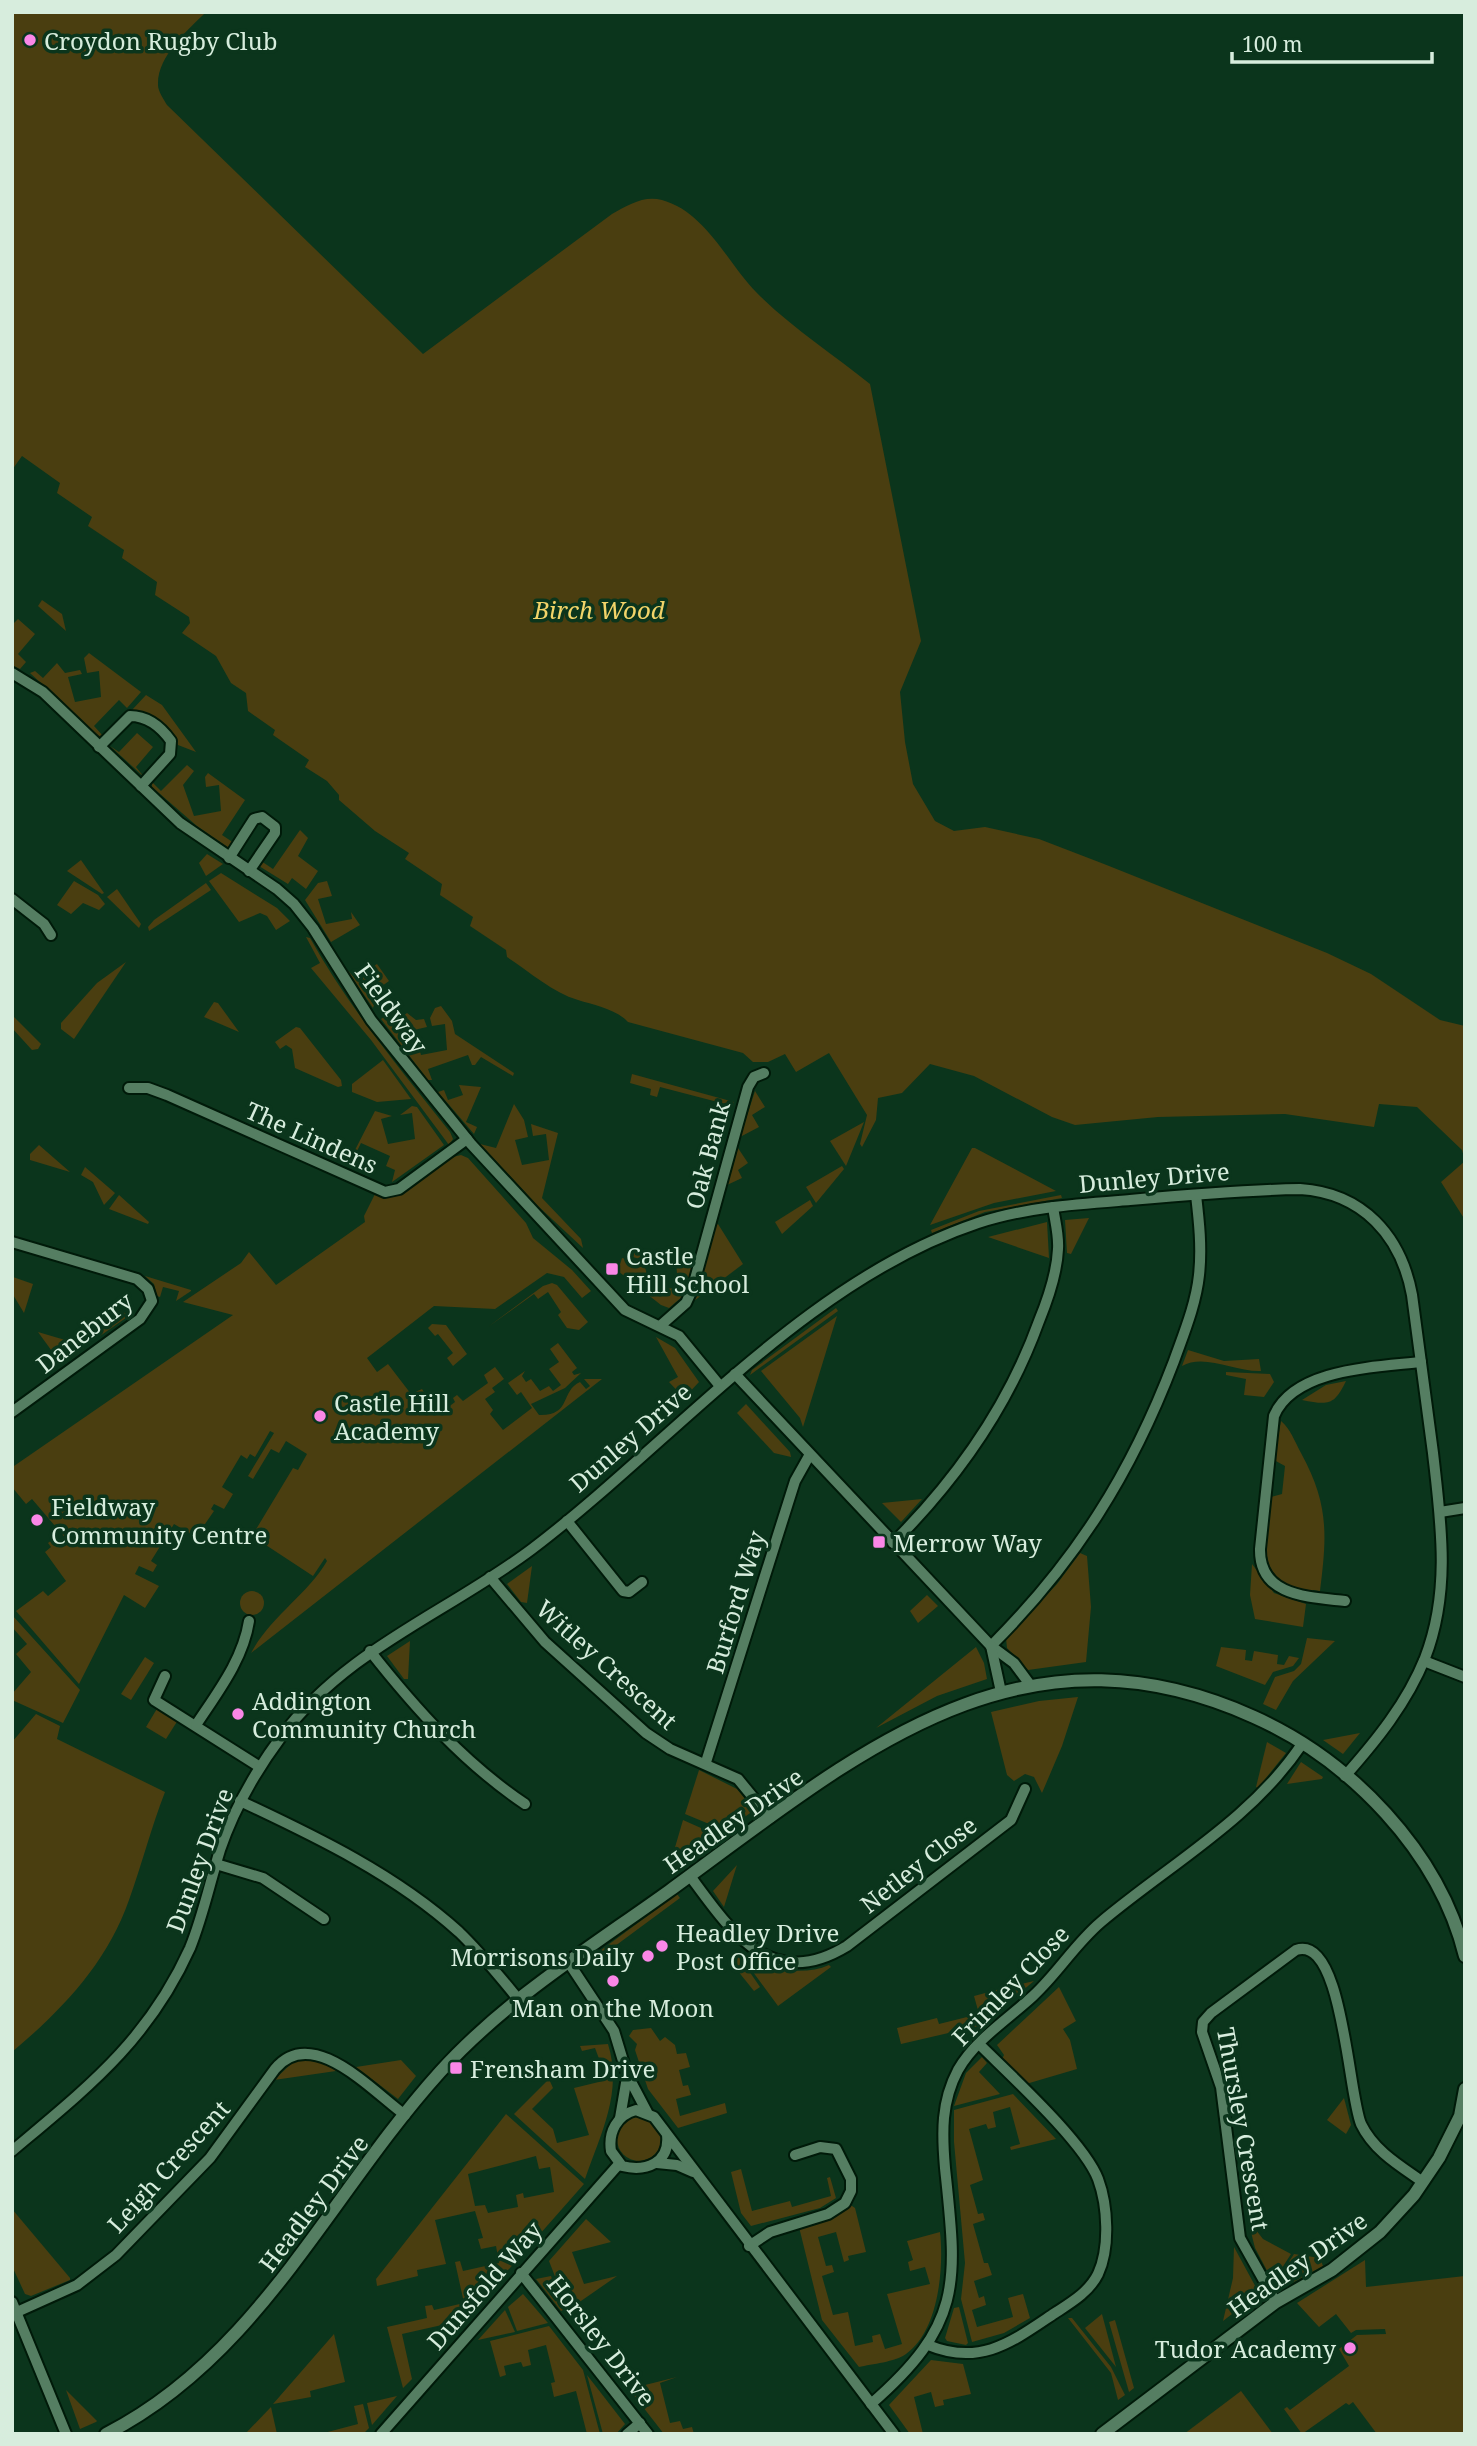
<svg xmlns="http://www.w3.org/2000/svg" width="1477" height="2446" viewBox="0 0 1477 2446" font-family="'Noto Serif',serif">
<rect width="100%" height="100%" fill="#0b351c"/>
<g fill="#4a3e10" fill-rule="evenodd">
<path d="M12 12H206C188 30 157 56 158 85 158 91 164 100 167 105L423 354 612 214C628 205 644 195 662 200 706 212 728 264 757 293 791 327 833 354 870 384L921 641 900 692 905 742 913 784 935 821 954 831 985 827 1039 839 1104 864 1327 953 1371 974 1440 1020 1465 1026V1220L1441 1182 1465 1161 1462 1150 1417 1107 1379 1104 1374 1127 1285 1114 1158 1117 1075 1125 1052 1117 974 1076 930 1064 902 1093 878 1098 876 1120 862 1147 860 1144 867 1115 829 1053 796 1072 785 1054 768 1062H753L743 1053 628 1022C616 1009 594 1005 578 1000 552 992 530 972 507 957L506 950 470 926 473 917 440 895 442 884 405 859 409 853 375 831 339 800V795L327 781 305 767 309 760 273 735 275 730 248 711 246 693 231 683 216 656 182 633 190 623 189 617 155 595 157 582 122 558 124 550 88 526 92 517 57 493 60 483 22 456 12 470Z"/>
<polygon points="42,600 62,614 66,631 38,606"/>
<polygon points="18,619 35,634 18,654 26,662 20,669 12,665 12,625"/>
<polygon points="89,653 141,692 127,708 119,700 94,726 104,737 101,738 30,673 35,671 43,678 57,663 65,673 80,670 82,674 68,677 75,702 101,697 99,671 87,673 84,658"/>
<path d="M146 695 162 705 196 752 178 745C170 724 152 716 132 710Z"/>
<polygon points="137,733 153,747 136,767 144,777 110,746 119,752"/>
<polygon points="187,765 194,771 183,785 194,816 221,811 219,785 206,787 205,777 208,773 245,800 222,835 234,843 229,848 197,826 152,787 152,782 161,791"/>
<polygon points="300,830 308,838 298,856 318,871 306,889 292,878 288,884 259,866 261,861 273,869"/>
<polygon points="207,854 223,864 206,876 199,863"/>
<polygon points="81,860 104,893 102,894 67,871"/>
<polygon points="221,873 277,908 290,921 276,930 267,916 260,913 239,922 209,881"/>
<polygon points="74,881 98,895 105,904 99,910 83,903 71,914 57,905"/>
<polygon points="327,881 332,896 318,899 326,924 352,919 351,912 360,925 331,942 305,900 318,883"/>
<polygon points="206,883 211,890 149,931 148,927 154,920"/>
<polygon points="117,889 141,924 139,928 107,897"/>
<path d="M306 937 310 938C349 1008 401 1070 450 1132L453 1139 449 1145 371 1040 311 968 320 963Z"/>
<polygon points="126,962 74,1039 61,1029 61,1023 97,983"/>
<polygon points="377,964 389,981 368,996 374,1005 373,1008 347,970 355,978"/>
<polygon points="214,1002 218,1003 239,1032 204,1017"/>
<polygon points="441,1006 452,1021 455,1034 514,1073 513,1076 481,1057 475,1065 472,1065 468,1055 428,1069 432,1080 428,1080 381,1019 384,1017 391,1026 407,1013 416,1020 424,1019 427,1027 414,1030 421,1055 447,1050 445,1024 432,1026 430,1018 435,1008"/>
<polygon points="12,1015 41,1044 38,1049 32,1050 12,1028"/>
<polygon points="296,1027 300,1028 341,1080 342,1086 338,1087 295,1068 292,1049 286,1045 280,1049 275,1042"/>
<polygon points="383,1060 411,1099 377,1102 352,1092 352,1084"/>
<polygon points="632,1074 734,1102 733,1106 660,1087 657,1097 650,1095 651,1089 630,1083"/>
<polygon points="459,1085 481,1087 466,1122 477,1127 474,1134 438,1092 444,1090 448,1100 463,1095"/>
<polygon points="755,1091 765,1107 752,1115 759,1127 740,1137"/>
<polygon points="514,1104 524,1120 528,1137 515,1140 522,1165 549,1160 546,1134 533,1136 531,1124 558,1133 542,1198 581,1239 583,1248 538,1206 480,1144 496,1148"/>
<polygon points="412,1106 417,1107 444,1145 392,1182 395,1170 386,1166 390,1156 361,1143 356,1153 354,1152 375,1111 392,1116 381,1119 388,1144 415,1139 412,1113 400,1115"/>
<polygon points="864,1122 846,1166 830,1141"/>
<polygon points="39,1145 70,1172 30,1160 30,1154"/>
<polygon points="738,1148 748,1163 738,1170 742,1178 727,1185"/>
<polygon points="972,1148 975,1148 1056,1191 994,1203 930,1225"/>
<path d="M461 1155 468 1158 526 1223 533 1238 572 1270 591 1291 582 1298 564 1277 547 1273 495 1309 434 1306 367 1358 377 1372 388 1364 411 1394 422 1389 429 1400 433 1399 443 1411 455 1402 453 1398 457 1395 463 1401 488 1383 484 1375 495 1367 504 1379 492 1388 495 1392 485 1399 493 1410 490 1414 503 1430 532 1408 521 1392 517 1395 508 1383 525 1371 522 1376 526 1382 531 1379 540 1391 549 1386 553 1391 561 1385 549 1369 559 1362 550 1349 558 1343 577 1368 572 1372 574 1375 581 1373 565 1388 531 1404 539 1415C572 1416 560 1391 580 1382L586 1389 590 1386 584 1379H602L251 1653C271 1616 307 1595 327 1561L325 1558 313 1576 252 1536 293 1468 298 1470 307 1454 286 1441 279 1453 271 1449 253 1479 248 1476 274 1433 270 1431 255 1457 250 1454 247 1459 241 1455 222 1487 233 1494 224 1509 214 1504 211 1509 214 1511 196 1537 174 1524 151 1561 157 1565 153 1572 139 1566 135 1574 159 1586 145 1608 124 1595 79 1684 16 1611 43 1591 48 1596 66 1581 45 1552 51 1547 48 1543 56 1537 62 1544 67 1540 32 1499 26 1504 12 1487 14 1466 233 1315 183 1302 241 1263 249 1252 276 1285 365 1222 364 1216 375 1194C410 1206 429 1160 461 1155Z"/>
<polygon points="842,1166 844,1169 816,1203 806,1187"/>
<polygon points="85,1167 115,1193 104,1205 93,1182 81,1175"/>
<polygon points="119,1195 149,1222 148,1224 109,1209"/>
<polygon points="1061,1195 1062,1198 985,1212 932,1233 931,1230 979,1211"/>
<polygon points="810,1200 813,1206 782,1234 775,1222"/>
<polygon points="1089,1218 1071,1254 1067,1253 1065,1220"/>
<polygon points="1047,1222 1049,1258 988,1237"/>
<polygon points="718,1224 743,1264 694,1301 716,1225"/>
<polygon points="635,1250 693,1265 683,1296 669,1308 661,1305 618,1271 622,1258 644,1264 652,1292 678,1287 676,1261 662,1263 661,1260 649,1262 633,1257"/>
<polygon points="145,1276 191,1290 191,1291 176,1301 179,1291 163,1287 160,1297 157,1296 154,1284"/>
<polygon points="13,1277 33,1284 24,1313 12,1293"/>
<polygon points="552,1283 557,1285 588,1322 579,1330 567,1328 558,1315 561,1312 548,1292 538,1299 534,1294 488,1327 543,1286"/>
<polygon points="109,1307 130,1315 100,1336"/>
<polygon points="836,1308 838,1311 750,1375 752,1370"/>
<polygon points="837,1316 803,1427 800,1418 761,1371"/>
<polygon points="432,1324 446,1325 467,1354 453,1366 447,1358 453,1353 438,1334 435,1336 428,1328"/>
<polygon points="38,1332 82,1345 84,1348 62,1365"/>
<polygon points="656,1337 675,1348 699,1382 684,1398 669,1382 678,1377"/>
<path d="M1188 1350 1224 1361 1259 1359 1261 1371C1235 1372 1204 1353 1182 1366Z"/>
<polygon points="1226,1372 1270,1374 1274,1382 1264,1397 1244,1395 1246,1379 1226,1375"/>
<path d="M1346 1381C1334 1406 1328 1405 1302 1400L1326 1385Z"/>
<polygon points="746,1404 790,1452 791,1457 774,1453 737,1413"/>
<path d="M1281 1421C1290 1428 1295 1442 1301 1453 1329 1504 1327 1535 1320 1591L1313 1590 1312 1593C1253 1582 1266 1544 1271 1497L1282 1494 1285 1466 1274 1460Z"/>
<polygon points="922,1499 901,1522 882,1503"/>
<polygon points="1080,1553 1087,1556 1091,1607 1086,1662 1028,1670 1007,1648 1006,1638 1057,1584"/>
<polygon points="1252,1564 1274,1593 1306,1604 1303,1627 1255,1619 1250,1595"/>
<polygon points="532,1566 527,1603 521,1602 507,1584"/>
<circle cx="252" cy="1603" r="12"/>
<polygon points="927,1595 938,1606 918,1623 910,1611"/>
<polygon points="12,1615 80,1690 63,1723 12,1700 12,1694 31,1672 16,1654 27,1644 12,1627"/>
<polygon points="1307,1638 1335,1641 1293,1681 1276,1710 1263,1704 1275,1677 1294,1671 1301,1664"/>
<polygon points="410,1641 408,1679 404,1679 387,1656"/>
<polygon points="976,1647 984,1663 987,1679 937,1696 876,1728"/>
<polygon points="1221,1647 1246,1650 1245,1660 1252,1661 1254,1651 1278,1655 1277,1664 1284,1665 1289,1656 1299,1658 1293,1666 1273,1672 1265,1685 1216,1666"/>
<polygon points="145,1657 154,1663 131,1700 121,1694"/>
<polygon points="1078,1697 1062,1746 1042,1793 1034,1777 1025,1774 1014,1781 1007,1775 991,1712 1039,1701"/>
<polygon points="158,1707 178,1720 166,1739 146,1727"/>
<path d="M36 1714 60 1726 57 1739 165 1792C151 1828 142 1864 129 1900 107 1963 62 2010 12 2052V1742Z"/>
<polygon points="1360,1733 1343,1754 1323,1740"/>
<polygon points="1267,1742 1286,1753 1258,1788 1256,1787"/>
<polygon points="1301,1762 1323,1777 1322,1779 1287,1784"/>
<polygon points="699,1770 737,1789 754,1810 726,1831 685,1814"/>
<polygon points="683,1820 719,1836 675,1866 671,1861"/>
<polygon points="737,1865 736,1868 724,1907 713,1891"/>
<polygon points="677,1894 680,1898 588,1966 585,1962"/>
<polygon points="736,1952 760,1987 754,1991 729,1960"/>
<path d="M745 1955C768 1969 802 1977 829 1965L831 1967 778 2006 742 1957Z"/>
<polygon points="1034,1981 997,2012 992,1991"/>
<polygon points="1059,1987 1076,2021 1063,2029 1070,2040 1077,2069 1026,2084 1002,2059 1004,2055 997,2045"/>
<polygon points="989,1992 994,2015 983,2025 901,2044 897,2028 937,2018 939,2024 979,2014 974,1996"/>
<polygon points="651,2028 660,2041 665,2037 675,2045 677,2054 686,2053 690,2067 679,2070 683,2086 688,2085 691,2095 676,2099 680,2116 725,2103 727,2113 678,2128 648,2089 635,2050 637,2044 629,2036 633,2030"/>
<path d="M608 2044C623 2092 601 2133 585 2179L514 2114 549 2079 553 2088 532 2109 553 2129 557 2143 589 2135 574 2088 607 2080 595 2048 582 2051 580 2046Z"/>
<polygon points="982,2057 987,2063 979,2072 1000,2094 954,2106 966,2073"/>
<polygon points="304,2058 324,2063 336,2071 274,2080 293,2062"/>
<polygon points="401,2060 416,2076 398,2099 356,2067"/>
<polygon points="1013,2094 1056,2139 1011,2150 1010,2147 1020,2144 1010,2107 993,2112 996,2127 988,2129 986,2124 969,2129 983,2180 970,2185 978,2214 983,2213 985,2220 973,2224 984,2263 988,2263 992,2275 974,2281 979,2298 984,2296 986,2305 972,2310 977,2327 1013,2317 1008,2298 1023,2294 1030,2318 1004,2333 972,2342 961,2299 965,2263 954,2142 954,2110"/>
<polygon points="1344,2098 1351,2125 1346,2134 1327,2120"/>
<path d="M506 2114 584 2184 464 2320 402 2334 412 2379 403 2388 387 2327 427 2318 425 2306 432 2305 434 2310 464 2303 455 2262 460 2261 463 2271 499 2263 496 2246 481 2249 478 2239 483 2238 475 2211 435 2220 446 2264 417 2270 418 2276 377 2286 376 2279ZM536 2156 539 2169 550 2167 554 2192 524 2198 523 2193 516 2195 518 2207 488 2213 485 2205 475 2206 468 2174Z"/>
<circle cx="639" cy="2139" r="22"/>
<polygon points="741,2169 752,2211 790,2201 792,2207 831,2196 827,2178 830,2177 836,2198 820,2208 751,2226 741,2213 731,2172"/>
<path d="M849 2204 855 2208 866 2252 848 2256 849 2260 844 2262 836 2232 818 2237 826 2266 832 2265 834 2272 822 2276 833 2315 848 2312 855 2346 873 2342 872 2336 880 2334 885 2349 902 2344 887 2294 930 2284 925 2267 910 2271 908 2262 913 2260 907 2241 940 2232C944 2267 939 2331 906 2354 895 2362 872 2364 859 2367L822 2320 799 2227 833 2218Z"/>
<polygon points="12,2209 70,2278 70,2280 31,2296 25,2294 12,2266"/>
<polygon points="586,2219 611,2242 572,2252 584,2284 617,2276 568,2310 549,2261"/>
<polygon points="1248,2220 1263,2239 1291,2254 1273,2282 1255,2248"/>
<polygon points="1234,2247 1259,2293 1223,2321 1233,2278"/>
<polygon points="1294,2254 1320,2258 1323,2266 1279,2290 1274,2284"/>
<polygon points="1365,2260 1366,2287 1465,2276 1465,2434 1377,2434 1353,2402 1349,2405 1346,2403 1302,2434 1284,2409 1287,2407 1290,2410 1349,2366 1339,2349 1357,2335 1386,2334 1385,2329 1356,2330 1351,2333 1336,2314 1319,2327 1297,2303"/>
<polygon points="551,2276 563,2310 561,2311 536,2279"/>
<polygon points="523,2294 548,2323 517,2331 508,2307"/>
<polygon points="959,2307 968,2343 966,2345 947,2341 945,2338 954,2308"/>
<polygon points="505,2310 515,2332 478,2340"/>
<polygon points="1102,2314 1116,2367 1085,2328"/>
<polygon points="1068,2318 1072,2318 1111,2367 1125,2395 1118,2400 1111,2373"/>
<polygon points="1115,2320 1134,2388 1129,2392 1109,2322"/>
<polygon points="549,2326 583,2370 600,2434 587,2434 576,2391 554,2397 551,2383 555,2382 546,2345 528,2350 531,2365 523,2367 521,2362 504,2366 506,2375 500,2377 490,2341"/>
<polygon points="334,2334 345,2382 310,2391 311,2397 273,2404"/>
<polygon points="931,2360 963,2364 971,2394 943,2400 944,2405 935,2407 931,2392 914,2397 923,2434 910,2434 889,2405"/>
<polygon points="587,2375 625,2424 616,2434 603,2434"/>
<polygon points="677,2377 660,2383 670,2423 680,2421 683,2429 692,2427 694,2434 664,2434 629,2389"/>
<polygon points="66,2390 97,2421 96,2422 80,2429"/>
<polygon points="1241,2391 1273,2434 1184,2434"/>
<polygon points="397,2396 372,2425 367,2403"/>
<polygon points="363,2404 369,2428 363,2434 320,2434 358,2424 354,2406"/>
<polygon points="271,2407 277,2434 245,2434"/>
</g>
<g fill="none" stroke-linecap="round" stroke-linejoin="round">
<defs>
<g id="minor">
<polyline points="12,673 43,692 180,823 277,889 294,904 313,928 371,1020 471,1144 625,1310 679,1336 720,1386"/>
<path d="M99 747 130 716C147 716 161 727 171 741L170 754 141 786"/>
<polyline points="229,858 254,819 262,817 275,827 275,833 249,871"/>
<polyline points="12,899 44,924 51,935"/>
<polyline points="129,1088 148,1088 167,1095 385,1192 399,1189 467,1139"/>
<polyline points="12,1242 137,1279 148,1289 152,1301 140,1319 12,1412"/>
<polyline points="660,1326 686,1303 692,1290 748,1087 754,1077 764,1073"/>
<polyline points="735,1374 991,1646 1014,1663 1031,1686"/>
<polyline points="1440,1512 1465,1508"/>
<polyline points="567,1521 623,1591 629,1592 642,1582"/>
<path d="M893 1543C957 1479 1008 1407 1039 1321 1048 1299 1057 1274 1058 1249 1059 1235 1055 1221 1053 1207"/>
<polyline points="490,1577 545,1642 646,1733 670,1749 738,1779 770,1818"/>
<path d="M1345 1601C1310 1597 1259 1597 1260 1549L1274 1416C1294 1368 1378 1367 1421 1362"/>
<path d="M991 1646C1076 1561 1131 1474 1174 1361 1184 1333 1196 1304 1199 1275 1202 1248 1199 1221 1196 1195"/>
<polyline points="991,1646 1001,1692"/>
<path d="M370 1651C415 1708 464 1763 525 1804"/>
<polyline points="1424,1661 1465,1677"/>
<polyline points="165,1676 154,1700 260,1767"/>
<path d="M196 1725C217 1693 243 1660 249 1621"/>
<polyline points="706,1762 795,1481 809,1456"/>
<path d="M240 1801C317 1837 396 1875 459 1932 481 1953 500 1977 519 2000"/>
<polyline points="216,1864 263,1878 324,1919"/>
<path d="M690 1876C730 1930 770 1993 847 1946L1011 1820 1025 1789"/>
<polyline points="569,1963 614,2031 627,2074 647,2112"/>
<polyline points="620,2118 627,2077"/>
<path d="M667 2135C670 2163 646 2172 622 2166L611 2151C608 2132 617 2115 636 2110L654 2117 894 2434"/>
<path d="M12 2151C88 2087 148 2041 190 1948 203 1916 210 1882 220 1850 234 1809 255 1772 281 1737 346 1649 447 1613 532 1549 673 1442 806 1280 978 1223 1027 1207 1079 1204 1130 1200 1186 1195 1243 1190 1300 1189 1363 1193 1401 1236 1412 1295 1419 1348 1426 1400 1433 1453 1441 1523 1451 1591 1425 1658 1407 1703 1376 1741 1345 1776"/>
<polyline points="657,2163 677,2165 693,2172"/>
<polyline points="749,2246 770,2232 828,2214 845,2203 851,2191 851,2179 836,2149 820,2147 795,2155"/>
<polyline points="521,2273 648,2434"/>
<polyline points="12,2302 66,2434"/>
<path d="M1276 2302 1240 2238 1221 2087 1202 2032 1203 2022 1211 2013 1296 1950C1343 1934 1348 2094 1361 2124 1374 2151 1400 2166 1423 2182"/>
<path d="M17 2312 77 2285 116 2255 210 2158 275 2069C312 2024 372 2091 405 2115"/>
<path d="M928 2345C981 2367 1013 2341 1055 2313 1072 2302 1089 2292 1098 2274 1110 2248 1108 2206 1098 2179 1084 2142 1009 2074 979 2044"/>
<path d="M871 2404C964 2323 957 2282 945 2168 942 2133 941 2102 958 2070 975 2040 1008 2019 1033 1996 1058 1973 1075 1944 1101 1922 1170 1864 1251 1820 1302 1744"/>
<polyline points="381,2434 619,2164"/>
<polyline points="627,2434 640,2423"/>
</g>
<g id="tertiary">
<path d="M106 2434C259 2356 329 2195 440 2072 505 2000 591 1947 669 1891 852 1758 1016 1610 1254 1717 1350 1760 1439 1851 1465 1956"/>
<polyline points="1102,2434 1276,2302 1332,2270 1380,2232 1414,2195 1439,2158 1460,2116 1465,2089"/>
</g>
</defs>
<use href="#minor" stroke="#001a09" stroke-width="14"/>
<use href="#tertiary" stroke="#001a09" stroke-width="16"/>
<use href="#minor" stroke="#557e62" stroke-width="10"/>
<use href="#tertiary" stroke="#557e62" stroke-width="12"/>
</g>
<g fill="#fa87e7" stroke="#0b351c" stroke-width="2.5">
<circle cx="30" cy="40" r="7"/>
<rect x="605" y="1262" width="14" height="14" rx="3.5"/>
<circle cx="320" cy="1416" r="7"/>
<circle cx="37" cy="1520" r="7"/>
<rect x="872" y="1535" width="14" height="14" rx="3.5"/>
<circle cx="238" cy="1714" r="7"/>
<circle cx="662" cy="1946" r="7"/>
<circle cx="648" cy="1956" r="7"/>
<circle cx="613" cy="1981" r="7"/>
<rect x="449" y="2061" width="14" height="14" rx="3.5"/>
<circle cx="1350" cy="2348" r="7"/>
</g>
<g text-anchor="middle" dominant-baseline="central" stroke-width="7" stroke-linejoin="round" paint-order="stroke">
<g font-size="24" fill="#d7eddd" stroke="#0b351c" text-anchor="start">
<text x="44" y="40">Croydon Rugby Club</text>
<text x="626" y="1255">Castle<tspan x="626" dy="28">Hill School</tspan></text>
<text x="334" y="1402">Castle Hill<tspan x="334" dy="28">Academy</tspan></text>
<text x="51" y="1506">Fieldway<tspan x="51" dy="28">Community Centre</tspan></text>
<text x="893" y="1542">Merrow Way</text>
<text x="252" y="1700">Addington<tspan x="252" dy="28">Community Church</tspan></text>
<text x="676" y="1932">Headley Drive<tspan x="676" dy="28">Post Office</tspan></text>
<text x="634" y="1956" text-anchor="end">Morrisons Daily</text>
<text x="613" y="2007" text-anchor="middle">Man on the Moon</text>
<text x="470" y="2068">Frensham Drive</text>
<text x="1336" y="2348" text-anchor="end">Tudor Academy</text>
</g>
<g font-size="24" font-style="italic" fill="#f2d469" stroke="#0b351c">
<text x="599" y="609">Birch Wood</text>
</g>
<g font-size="24" fill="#d7eddd" stroke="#0b351c">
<text transform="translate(392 1008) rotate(54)">Fieldway</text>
<text transform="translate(312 1137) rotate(24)">The Lindens</text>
<text transform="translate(707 1155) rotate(-75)">Oak Bank</text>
<text transform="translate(1154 1177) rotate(-5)">Dunley Drive</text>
<text transform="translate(84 1332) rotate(-38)">Danebury</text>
<text transform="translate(630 1437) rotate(-41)">Dunley Drive</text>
<text transform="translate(735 1602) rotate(-73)">Burford Way</text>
<text transform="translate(607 1664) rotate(42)">Witley Crescent</text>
<text transform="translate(733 1820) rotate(-35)">Headley Drive</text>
<text transform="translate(199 1860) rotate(-70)">Dunley Drive</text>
<text transform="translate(918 1864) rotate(-38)">Netley Close</text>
<text transform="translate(1010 1985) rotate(-46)">Frimley Close</text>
<text transform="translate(1244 2129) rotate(80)">Thursley Crescent</text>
<text transform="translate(168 2166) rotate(-48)">Leigh Crescent</text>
<text transform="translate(313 2203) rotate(-53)">Headley Drive</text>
<text transform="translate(1297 2264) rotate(-35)">Headley Drive</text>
<text transform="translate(484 2285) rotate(-49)">Dunsfold Way</text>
<text transform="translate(602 2340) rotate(52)">Horsley Drive</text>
</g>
</g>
<rect width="1477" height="2446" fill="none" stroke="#d7eddd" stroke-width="28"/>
<path d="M1232 52v10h200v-10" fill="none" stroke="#d7eddd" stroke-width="3.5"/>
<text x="1242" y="52" font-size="21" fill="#d7eddd" stroke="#0b351c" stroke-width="5" paint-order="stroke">100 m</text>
</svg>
